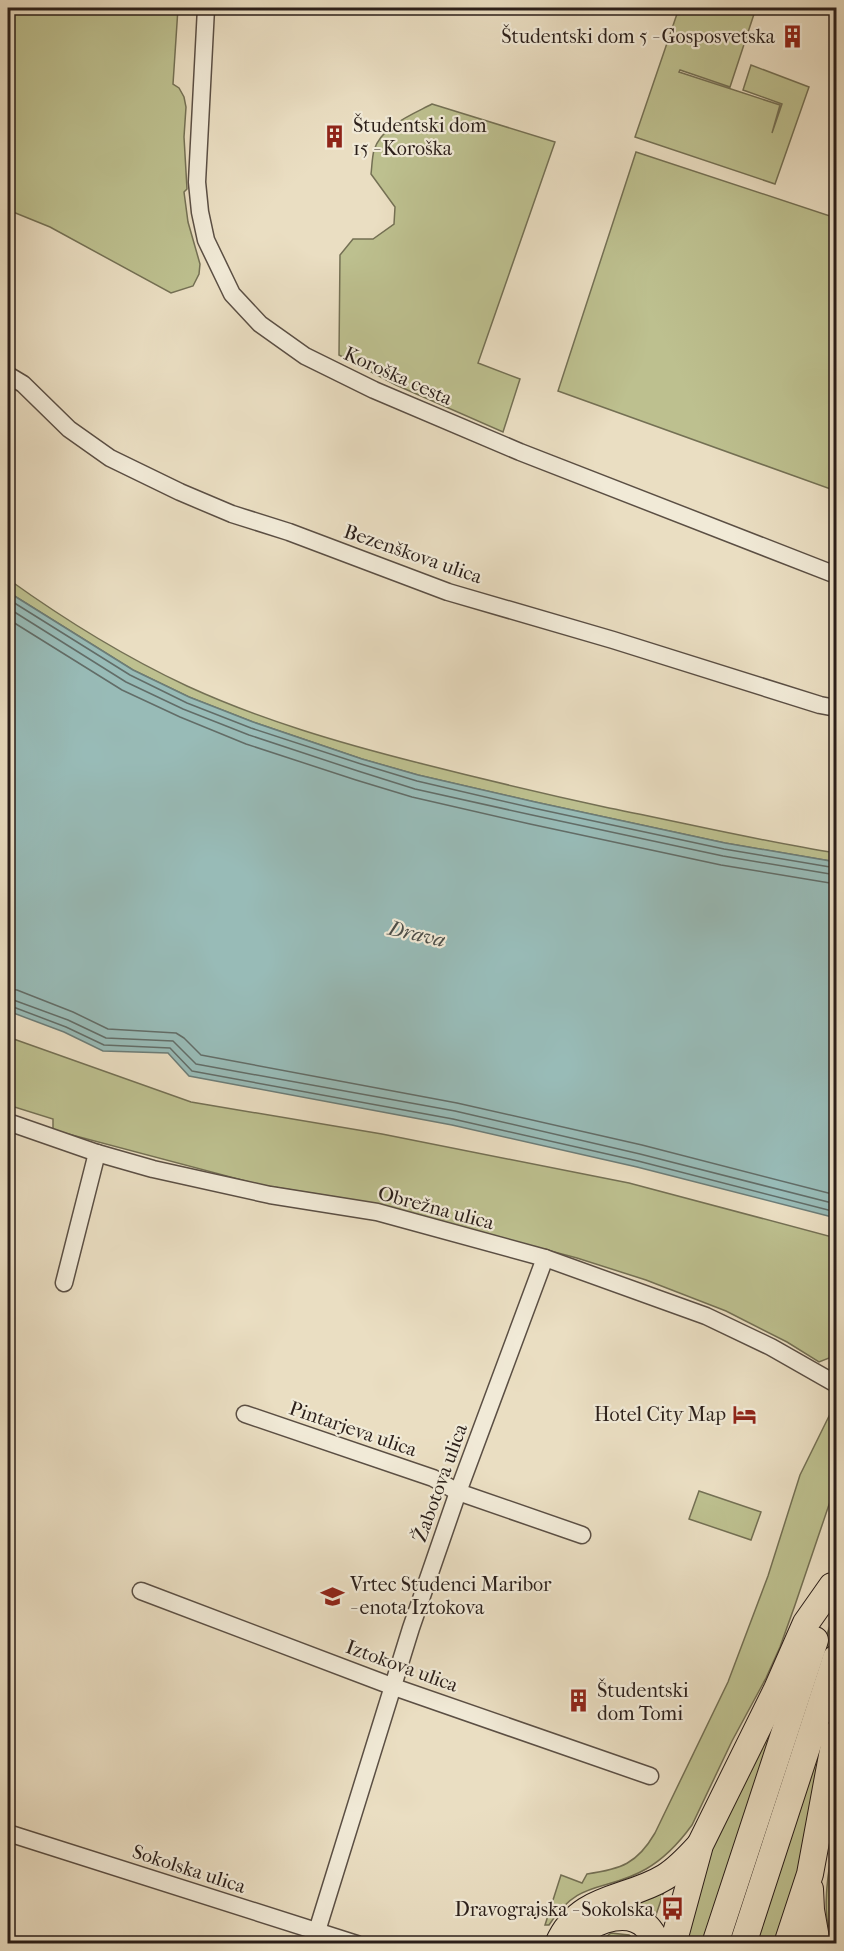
<svg xmlns="http://www.w3.org/2000/svg" width="844" height="1951" viewBox="0 0 844 1951" font-family="'IM FELL French Canon',serif">
<rect width="100%" height="100%" fill="#eadec2"/>
<filter id="stains"><feTurbulence type="fractalNoise" baseFrequency=".00333" numOctaves="4"/><feColorMatrix values="0 0 0 0 .2 0 0 0 0 .09 0 0 0 0 .02 0 0 0 .5 -.17"/></filter>
<radialGradient id="worn" r=".72"><stop offset=".6" stop-color="#630" stop-opacity="0"/><stop offset="1" stop-color="#630" stop-opacity=".3"/></radialGradient>
<g fill="#bdc08f" stroke="#747054" stroke-width="1.5">
<polygon points="8,8 178,8 173,84 179,88 184,97 186,107 184,137 187,189 184,192 188,222 200,264 199,274 193,286 171,293 50,227 8,210"/>
<polygon points="679,8 756,8 730,87 680,70 679,72 780,105 772,133 782,104 743,90 751,65 809,87 775,184 635,137"/>
<path d="M432 104 555 142 478 363 520 379 503 432 396 385 339 355 340 255 353 239H373L394 224 395 207 371 174C372 166 372 158 374 150 382 126 411 115 432 104Z"/>
<polygon points="636,152 836,218 836,491 558,391"/>
<path d="M8 579C65 620 123 656 187 686 261 720 340 743 419 763 482 779 545 794 609 808 685 823 760 841 836 853V862L725 843 535 802 418 775 362 759 253 722 189 697 133 670 8 592Z"/>
<polygon points="8,1037 191,1102 382,1134 629,1183 836,1238 836,1357 834,1356 819,1362 787,1342 726,1311 646,1280 577,1258 366,1202 261,1185 53,1130 53,1119 8,1105"/>
<path d="M833 1408 836 1410V1484L795 1605 780 1647 766 1678 732 1741 692 1825C679 1843 665 1858 646 1869 605 1893 579 1878 549 1925H545L561 1875 582 1883 587 1874C621 1869 637 1864 655 1833L728 1682 768 1576 800 1475Z"/>
<polygon points="699,1491 761,1512 751,1540 689,1519"/>
<polygon points="836,1607 836,1627 732,1943 726,1944"/>
<polygon points="781,1701 707,1943 682,1944 710,1846"/>
<polygon points="829,1716 828,1735 806,1856 777,1943 753,1944"/>
<path d="M836 1828V1939C816 1924 832 1851 836 1828Z"/>
<polygon points="664,1891 655,1918 631,1908 629,1902"/>
<polygon points="611,1933 629,1935 638,1943 598,1943"/>
</g>
<polygon fill="#98bbb7" stroke="#6c7d78" stroke-width="1.5" points="8,592 133,670 189,697 253,722 362,759 418,775 535,802 725,843 836,862 836,1218 637,1167 452,1125 189,1076 168,1053 103,1051 64,1032 8,1011"/>
<g fill="none" stroke-linecap="round" stroke-linejoin="round">
<g stroke="#626d68" stroke-width="1.5">
<polyline points="8,599 130,675 187,703 251,728 361,764 417,781 533,808 724,849 836,868"/>
<polyline points="8,608 126,682 183,709 249,735 358,771 415,789 532,815 723,856 836,875"/>
<polyline points="8,619 122,690 180,717 246,744 356,780 412,797 530,824 721,865 836,884"/>
<polyline points="8,989 17,990 73,1012 108,1029 176,1033 184,1038 201,1055 457,1103 642,1145 836,1195"/>
<polyline points="8,998 68,1020 106,1038 173,1041 196,1064 455,1111 640,1154 836,1204"/>
<polyline points="8,1005 66,1027 104,1045 170,1048 192,1071 453,1119 638,1161 836,1212"/>
</g>
<defs>
<g id="street">
<polyline points="206,8 197,182 200,212 206,240 232,294 260,324 305,356 374,390 520,452 836,575"/>
<polyline points="8,375 23,384 69,429 110,458 180,492 232,514 289,532 448,592 613,640 820,705 836,708"/>
<polyline points="8,1122 97,1153 153,1169 270,1195 377,1212 545,1258 706,1316 771,1347 836,1384"/>
<polyline points="64,1283 97,1153"/>
<polyline points="245,1414 433,1478 458,1492 582,1535"/>
<polyline points="141,1591 394,1687 650,1776"/>
<polyline points="8,1833 357,1944"/>
<polyline points="317,1931 411,1628 458,1492 545,1258"/>
</g>
<g id="primary">
<polyline points="810,1889 811,1910 817,1944"/>
<path d="M582 1934C597 1918 630 1909 647 1927 652 1932 655 1938 658 1944"/>
<path d="M558 1944C579 1895 626 1901 665 1877 678 1869 689 1857 699 1846"/>
<polyline points="673,1944 700,1845 777,1689 806,1623 832,1586"/>
<polyline points="715,1944 815,1640"/>
<polyline points="743,1944 836,1658"/>
<polyline points="787,1944 810,1874 836,1734"/>
</g>
</defs>
<use href="#street" stroke="#5b4f44" stroke-width="19"/>
<use href="#primary" stroke="#2b1f1a" stroke-width="28"/>
<use href="#street" stroke="#f1ead7" stroke-width="16"/>
<use href="#primary" stroke="#eadec2" stroke-width="26"/>
</g>
<defs>
<symbol id="building-bare" viewBox="-9 -9 18 18"><path d="M-4-6H4V6H1V3H-1V6H-4ZM-2.5-4.3h1.7v1.8h-1.7ZM.8-4.3h1.7v1.8H.8ZM-2.5-1h1.7V.8h-1.7ZM.8-1h1.7V.8H.8Z" fill="#8f2418" stroke="#f1ead7" stroke-width="2.5" paint-order="stroke"/></symbol>
<symbol id="hotel-bare" viewBox="-9 -9 18 18"><path d="M-6-4.5h1.5V1H6V5H4.5V3h-9V5H-6ZM-4 0a1.8 1.8 0 1 1 3.6 0ZM.5 0V-2.5h3Q6-2.5 6 0Z" fill="#8f2418" stroke="#f1ead7" stroke-width="2.5" paint-order="stroke"/></symbol>
<symbol id="school-bare" viewBox="-9 -9 18 18"><path d="M0-5L7-2L0 1L-7-2ZM-4 1L0 2.5L4 1V4Q0 6-4 4Z" fill="#8f2418" stroke="#f1ead7" stroke-width="2.5" paint-order="stroke"/></symbol>
<symbol id="bus-bare" viewBox="-9 -9 18 18"><path d="M-5-6H5V4H4V6H2V4H-2V6H-4V4H-5ZM-3.5-4V0h7V-4ZM-3.5 1.2v1.5H-2V1.2ZM2 1.2v1.5H3.5V1.2Z" fill="#8f2418" stroke="#f1ead7" stroke-width="2.5" paint-order="stroke"/></symbol>
</defs>
<g fill-rule="evenodd">
<use href="#building-bare" x="776" y="20" width="33" height="33"/>
<use href="#building-bare" x="318" y="120" width="33" height="33"/>
<use href="#hotel-bare" x="728" y="1398" width="33" height="33"/>
<use href="#school-bare" x="316" y="1580" width="33" height="33"/>
<use href="#building-bare" x="562" y="1684" width="33" height="33"/>
<use href="#bus-bare" x="656" y="1892" width="33" height="33"/>
</g>
<g text-anchor="middle" dominant-baseline="central" stroke-width="4.5" stroke-linejoin="round" paint-order="stroke">
<g font-size="20" fill="#2b1f1a" stroke="#f1ead7" text-anchor="end">
<text x="775" y="36">Študentski dom 5 - Gosposvetska</text>
<text x="353" y="125" text-anchor="start">Študentski dom<tspan x="353" dy="23">15 - Koroška</tspan></text>
<text x="726" y="1414">Hotel City Map</text>
<text x="350" y="1584" text-anchor="start">Vrtec Studenci Maribor<tspan x="350" dy="23">- enota Iztokova</tspan></text>
<text x="597" y="1690" text-anchor="start">Študentski<tspan x="597" dy="23">dom Tomi</tspan></text>
<text x="654" y="1909">Dravograjska - Sokolska</text>
</g>
<g font-size="20" fill="#2b1f1a" stroke="#f1ead7">
<text transform="translate(398 376) rotate(24)">Koroška cesta</text>
<text transform="translate(413 554) rotate(19)">Bezenškova ulica</text>
<text transform="translate(436 1208) rotate(15)">Obrežna ulica</text>
<text transform="translate(353 1429) rotate(19)">Pintarjeva ulica</text>
<text transform="translate(440 1483) rotate(-70)">Žabotova ulica</text>
<text transform="translate(402 1666) rotate(20)">Iztokova ulica</text>
<text transform="translate(189 1869) rotate(18)">Sokolska ulica</text>
</g>
<g font-size="21" font-style="italic" fill="#4c4e49" stroke="#f1ead7">
<text transform="translate(417 934) rotate(13)">Drava</text>
</g>
</g>
<rect width="844" height="1951" fill="none" stroke="#eadec2" stroke-width="30"/>
<rect x="9" y="9" width="826" height="1933" fill="none" stroke="#2b1f1a" stroke-width="3"/>
<rect x="15" y="15" width="814" height="1921" fill="none" stroke="#2b1f1a" stroke-width="1.5"/>
<rect width="100%" height="100%" filter="url(#stains)"/>
<rect width="100%" height="100%" fill="url(#worn)"/>
</svg>
